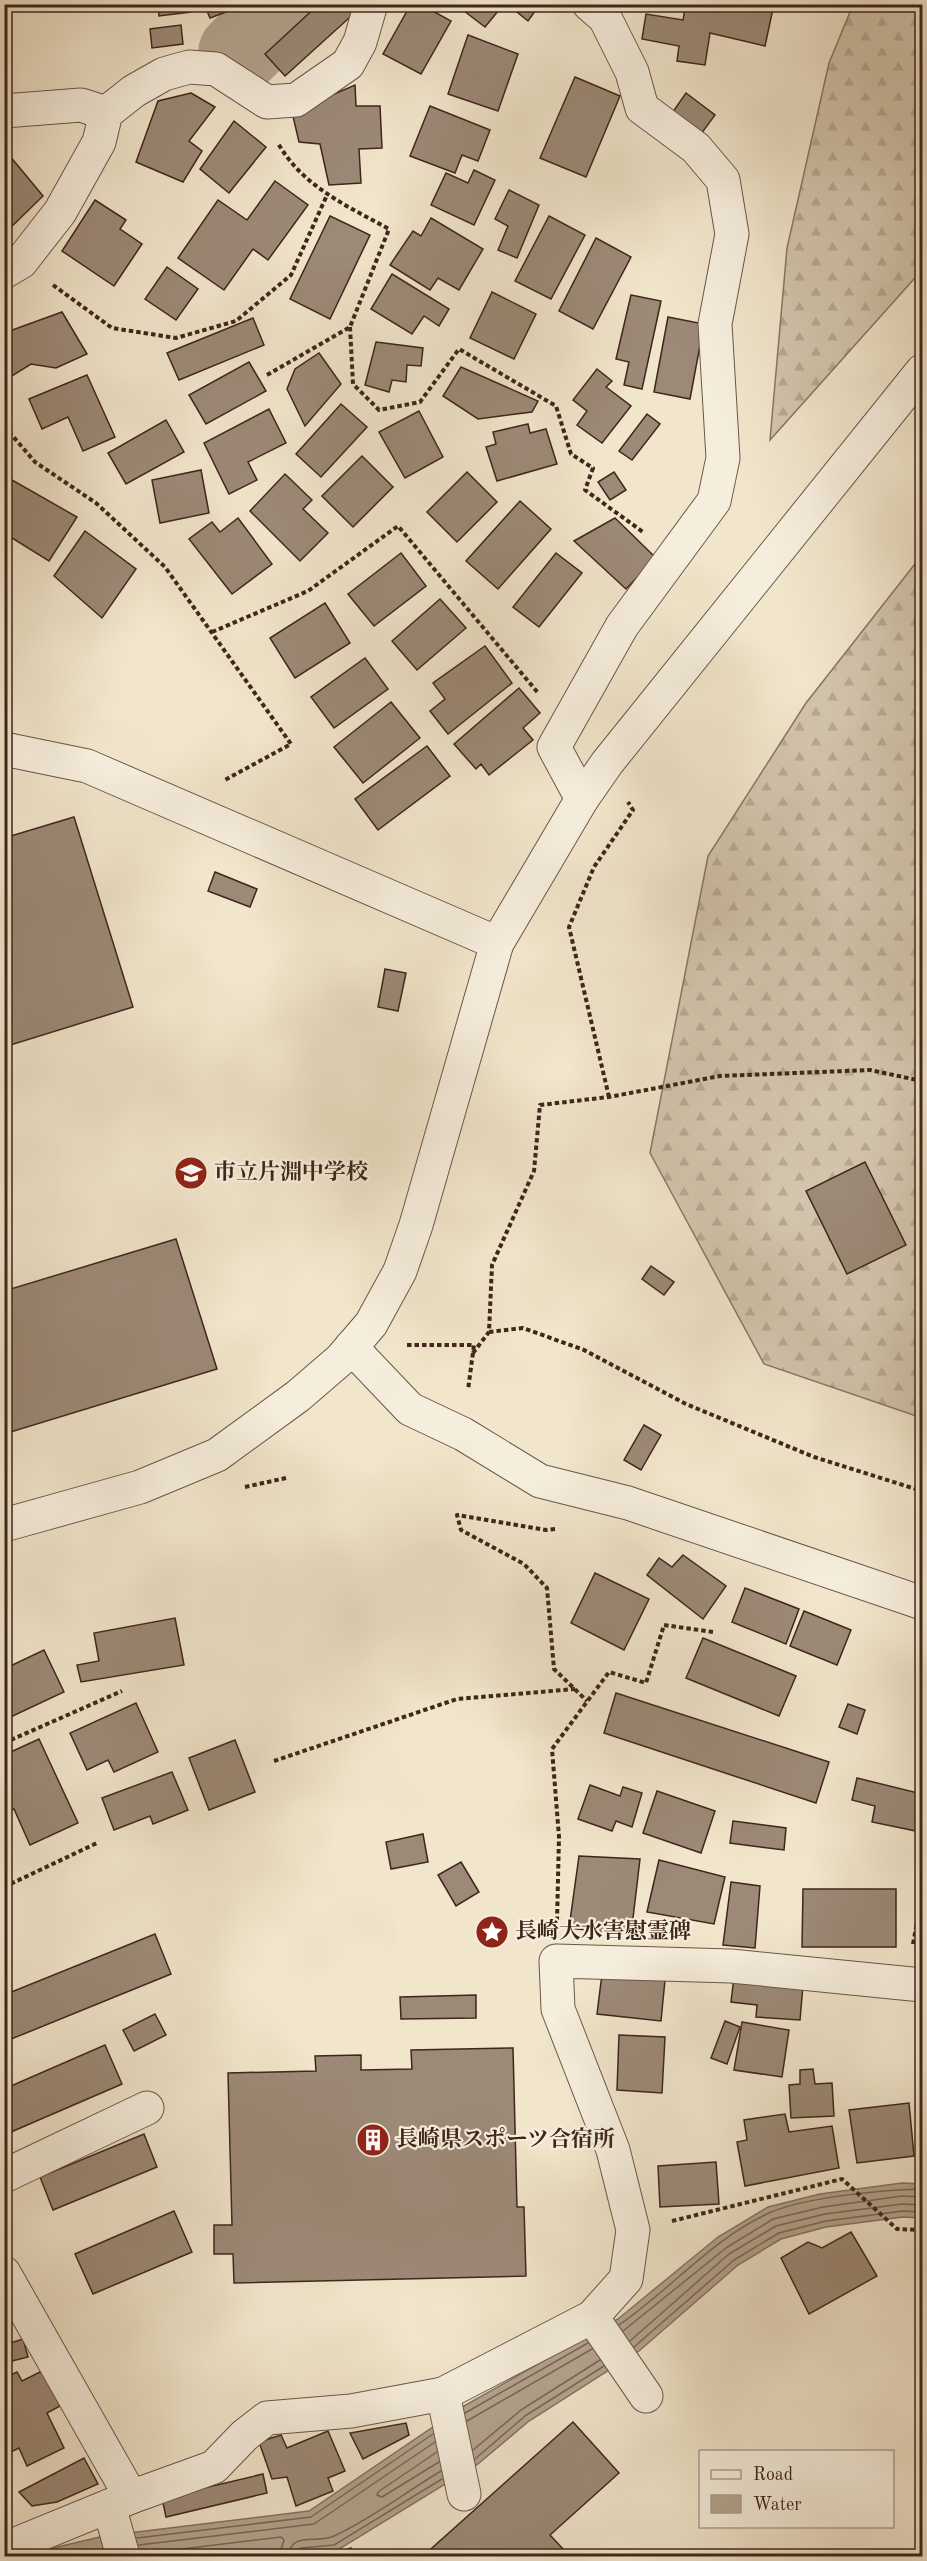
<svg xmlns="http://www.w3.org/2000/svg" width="927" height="2561" viewBox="0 0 927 2561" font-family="'Old Standard TT','Noto Serif JP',serif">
<defs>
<pattern id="forest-firs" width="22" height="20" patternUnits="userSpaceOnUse" patternTransform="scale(1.5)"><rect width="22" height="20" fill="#d3c5ad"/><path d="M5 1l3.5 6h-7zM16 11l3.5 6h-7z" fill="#b6a994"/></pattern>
</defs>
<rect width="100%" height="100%" fill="#f1e5cb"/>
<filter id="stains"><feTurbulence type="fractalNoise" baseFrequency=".00333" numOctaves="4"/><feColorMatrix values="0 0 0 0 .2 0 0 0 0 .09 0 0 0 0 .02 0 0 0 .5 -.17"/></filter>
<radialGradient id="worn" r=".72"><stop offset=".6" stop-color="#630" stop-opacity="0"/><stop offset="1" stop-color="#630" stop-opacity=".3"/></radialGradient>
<g fill="url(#forest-firs)" stroke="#897664" stroke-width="1.5">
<polygon points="853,5 922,5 922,270 770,440 787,248 829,63"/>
<polygon points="922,555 922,1418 764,1364 650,1153 708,856 806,703"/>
</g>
<polygon fill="#b4a48f" stroke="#857261" stroke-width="1.5" points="902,2183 922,2184 922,2218 903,2217 826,2227 781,2239 738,2265 639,2351 529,2421 478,2464 336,2551 266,2556 35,2556 49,2549 104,2536 309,2511 464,2406 618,2319 718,2237 768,2207 820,2194"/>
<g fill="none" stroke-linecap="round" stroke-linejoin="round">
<g stroke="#7a6555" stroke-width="1.5">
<path d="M619 2325C670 2290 712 2239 769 2213 804 2197 883 2190 922 2189"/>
<polyline points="623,2331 726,2248 773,2219 823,2207 902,2196 922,2197"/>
<polyline points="630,2341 729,2254 776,2226 825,2214 902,2204 922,2205"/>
<polyline points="634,2347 734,2260 779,2233 826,2221 903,2211 922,2212"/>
<polyline points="465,2413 588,2343"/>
<polyline points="467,2421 592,2349"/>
<polyline points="473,2450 521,2410 600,2360"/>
<polyline points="437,2452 378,2492 377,2495 382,2497 439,2462"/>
<polyline points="475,2459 525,2416 604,2366"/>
<polyline points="137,2538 311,2517 433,2434"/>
<polyline points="139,2545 314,2524 435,2442"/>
<polyline points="140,2554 281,2537 284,2540 279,2556"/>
<path d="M289 2556C290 2531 318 2544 334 2536 371 2519 406 2492 441 2471"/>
<polyline points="296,2556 301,2548 334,2545 442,2479"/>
</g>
<polyline stroke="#b4a48f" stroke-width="82" points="239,53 290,4"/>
</g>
<g fill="#9c8977" stroke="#3f261b" stroke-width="1.5">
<polygon points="158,4 189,4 191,12 159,16"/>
<polygon points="204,4 238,4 239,7 210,18"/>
<polygon points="319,4 355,4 359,9 285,76 265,54"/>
<polygon points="411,4 420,4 451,21 421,74 383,54"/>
<polygon points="455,4 504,4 485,27"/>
<polygon points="507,4 535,4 538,7 528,21"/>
<polygon points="676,4 774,4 765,46 710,33 705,65 677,61 679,46 642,39 646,14 683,20 685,8"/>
<polygon points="181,25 183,44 152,48 150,29"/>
<polygon points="468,35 518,54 498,111 448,94"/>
<polygon points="575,77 620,96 586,177 540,158"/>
<polygon points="355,85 356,106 380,106 382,148 359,149 361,183 329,185 320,144 299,142 292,112"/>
<polygon points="191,93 215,107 189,141 202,151 183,182 136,162 158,101"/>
<polygon points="686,93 715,115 701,134 672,113"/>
<polygon points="430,106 490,130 478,161 462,155 455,173 410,156"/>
<polygon points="234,121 266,147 229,193 200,169"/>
<polygon points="4,149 43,196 4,234"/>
<polygon points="474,170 495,180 474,225 431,205 446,173 468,183"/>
<polygon points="275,181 308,205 268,260 253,249 224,290 178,258 218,200 247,220"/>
<polygon points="509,190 539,205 517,258 498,250 508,226 495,219"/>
<polygon points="95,200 126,220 120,229 142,244 114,286 62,251"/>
<polygon points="330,216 370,235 330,319 290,299"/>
<polygon points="549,216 585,235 551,299 515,281"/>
<polygon points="431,218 483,249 459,290 438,278 430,290 390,265 413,231 421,236"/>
<polygon points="596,238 631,257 593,329 559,311"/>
<polygon points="167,267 198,289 176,320 145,299"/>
<polygon points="392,274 449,309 439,326 424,316 412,334 371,309"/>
<polygon points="492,292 536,314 514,359 470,338"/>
<polygon points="631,295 661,301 642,389 624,385 629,362 616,359"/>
<polygon points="62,312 87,354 56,368 31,364 7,379 4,333"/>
<polygon points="668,317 704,324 690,399 654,392"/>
<polygon points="253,318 264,345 179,380 167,353"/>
<polygon points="376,342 423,348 421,366 407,365 406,382 392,380 389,392 365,385"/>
<polygon points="319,353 341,384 305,426 287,389 295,369"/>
<polygon points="249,362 266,391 206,424 189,395"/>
<polygon points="461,367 538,401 532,412 478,419 443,396"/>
<polygon points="597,369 612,381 606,387 631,406 602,443 577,425 587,411 573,400"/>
<polygon points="87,375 115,437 83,451 68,417 42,429 29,399"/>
<polygon points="341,404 367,427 321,477 296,454"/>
<polygon points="269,409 286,443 248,462 257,480 229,494 204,443"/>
<polygon points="419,411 443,457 405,478 379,432"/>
<polygon points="647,414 660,424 632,460 619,451"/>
<polygon points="166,420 184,452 126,484 108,453"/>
<polygon points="528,424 530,433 546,429 557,464 497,481 486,447 496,444 493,432"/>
<polygon points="362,456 393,487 353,527 322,496"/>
<polygon points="201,470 209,513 160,523 152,480"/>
<polygon points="467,472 497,502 457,542 427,512"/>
<polygon points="614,472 626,490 610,500 598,482"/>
<polygon points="285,474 312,500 303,509 328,533 300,561 250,511"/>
<polygon points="12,480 77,517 49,561 4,533 4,491"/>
<polygon points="520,501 551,529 498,589 466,561"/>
<polygon points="238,518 272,564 232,594 189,539 212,522 220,532"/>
<polygon points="615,518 656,558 626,589 574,541"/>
<polygon points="85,531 136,569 102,618 54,576"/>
<polygon points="401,553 426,586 374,626 348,594"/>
<polygon points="556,553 582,573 539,627 513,607"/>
<polygon points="440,599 466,628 417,670 392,641"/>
<polygon points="325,603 350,643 295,678 270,638"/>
<polygon points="485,646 512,683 448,734 430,711 445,699 433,683"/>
<polygon points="365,658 388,689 334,728 311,697"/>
<polygon points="519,688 540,713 523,728 533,740 489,775 481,764 476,769 454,744"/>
<polygon points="391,702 420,738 363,783 334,747"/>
<polygon points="427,746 450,776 378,830 355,799"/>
<polygon points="74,817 133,1007 4,1047 4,838"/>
<polygon points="215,872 257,889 250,907 208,891"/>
<polygon points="385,969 406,973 398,1011 378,1007"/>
<polygon points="865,1162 906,1245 847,1274 806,1191"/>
<polygon points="176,1239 217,1369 4,1434 4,1291"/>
<polygon points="651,1266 674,1282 664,1295 642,1279"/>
<polygon points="644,1425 661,1435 641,1470 624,1460"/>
<polygon points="683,1555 726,1586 703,1619 647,1575 659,1558 672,1567"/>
<polygon points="595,1573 649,1599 624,1650 571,1623"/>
<polygon points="745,1588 799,1609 786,1644 732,1622"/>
<polygon points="804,1611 851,1630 837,1665 790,1646"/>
<polygon points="175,1618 184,1665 81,1682 77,1665 99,1661 94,1633"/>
<polygon points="703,1638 796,1676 779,1716 686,1678"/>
<polygon points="44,1650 64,1692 4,1720 4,1669"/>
<polygon points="616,1693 829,1762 816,1803 604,1733"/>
<polygon points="136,1703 158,1752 114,1772 108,1760 87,1770 70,1733"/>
<polygon points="848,1704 865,1710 857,1734 839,1727"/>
<polygon points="39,1739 78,1823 30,1845 14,1809 4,1813 4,1755"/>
<polygon points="235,1740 255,1792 209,1810 189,1758"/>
<polygon points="172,1772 188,1810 153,1824 150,1816 114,1830 102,1798"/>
<polygon points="857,1778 922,1794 916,1831 872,1822 875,1806 852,1800"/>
<polygon points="590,1785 620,1796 623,1787 642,1793 632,1827 616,1821 612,1831 578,1819"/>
<polygon points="657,1791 715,1811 701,1853 643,1833"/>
<polygon points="733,1821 786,1828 784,1850 730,1843"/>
<polygon points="423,1834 428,1862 391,1869 386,1842"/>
<polygon points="579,1856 640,1859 631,1935 569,1928"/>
<polygon points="659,1860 725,1877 714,1924 647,1912"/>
<polygon points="461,1862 479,1892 456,1906 438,1875"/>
<polygon points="731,1882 760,1886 755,1948 723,1945"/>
<polygon points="803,1889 896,1889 896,1947 802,1947"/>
<polygon points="155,1934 171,1974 4,2042 4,1995"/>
<polygon points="602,1974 665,1980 661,2021 597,2014"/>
<polygon points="734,1977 803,1985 800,2020 756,2017 757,2005 731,2002"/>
<polygon points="476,1995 476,2018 401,2019 400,1997"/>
<polygon points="155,2014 166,2035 134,2051 123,2030"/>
<polygon points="725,2021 740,2027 727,2064 711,2058"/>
<polygon points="742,2022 789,2030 782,2077 734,2070"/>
<polygon points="619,2035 665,2037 662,2093 617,2090"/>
<polygon points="105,2045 122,2084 4,2135 4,2089"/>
<polygon points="513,2048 517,2207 524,2207 526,2276 234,2283 233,2254 214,2254 214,2225 232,2225 228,2073 316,2071 315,2056 361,2055 361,2070 412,2069 411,2050"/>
<polygon points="813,2069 815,2084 832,2083 834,2116 791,2118 789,2085 800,2084 800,2070"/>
<polygon points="909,2103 914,2156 857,2163 849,2110"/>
<polygon points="785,2114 789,2132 832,2126 839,2168 745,2186 737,2142 747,2140 744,2120"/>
<polygon points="144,2134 157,2167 53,2210 40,2177"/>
<polygon points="716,2162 719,2204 660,2207 658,2166"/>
<polygon points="174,2211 192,2252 93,2294 75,2254"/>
<polygon points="851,2232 877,2276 809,2314 781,2258 808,2242 822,2248"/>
<polygon points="917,2253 922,2253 922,2281 918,2281"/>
<polygon points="23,2339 28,2357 4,2363 4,2345"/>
<polygon points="42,2371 60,2406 47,2413 64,2448 27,2466 19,2448 4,2455 4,2378 17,2372 22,2381"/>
<polygon points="573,2422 619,2473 550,2535 564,2550 557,2556 423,2556"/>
<polygon points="406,2423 409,2435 363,2459 350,2433"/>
<polygon points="328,2431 345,2471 328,2478 333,2491 296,2506 287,2477 272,2479 259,2442 281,2435 287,2448"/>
<polygon points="84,2458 98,2484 57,2502 32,2506 19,2492"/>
<polygon points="263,2474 267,2493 166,2517 162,2498"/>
<polygon points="351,2548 354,2556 327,2556"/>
</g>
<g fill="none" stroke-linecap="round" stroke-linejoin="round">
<defs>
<g id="minor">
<polyline points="4,111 81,105 106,113"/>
<polyline points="4,272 21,262 60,212 99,142 106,113 134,91 164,74 189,67 216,69 267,102 296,100 348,64 360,42 371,4"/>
<polyline points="4,749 87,766 497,943"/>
<polyline points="582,799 554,747 622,626 714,501 723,458 715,324 732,234 723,180 696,148 642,108 632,72 605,18 589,4"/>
<polyline points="351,1347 410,1409 463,1434 540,1481 628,1503 922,1603"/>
<polyline points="4,1525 140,1487 217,1455 298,1396 341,1359 371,1324 400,1271 416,1225 497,943 582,799 607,763 922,371"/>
<polyline points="4,2176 147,2108"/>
<polyline points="4,2273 131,2497"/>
<polyline points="592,2317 646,2396"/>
<polyline points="443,2394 464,2494"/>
<polyline points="109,2506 123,2556"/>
<polyline points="4,2549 131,2497 214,2467 245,2435 267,2418 351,2411 443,2394 592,2317 626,2279 633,2230 613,2150 558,2009 556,1961 731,1966 922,1985"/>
</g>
</defs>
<use href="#minor" stroke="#6c5647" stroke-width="35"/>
<g stroke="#3f261b" stroke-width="4" stroke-dasharray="4.5 3" stroke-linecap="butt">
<polyline points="53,285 112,328 176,338 236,321 291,275 327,195"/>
<polyline points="350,327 353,384 379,410 420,402 459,349 556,406 571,454 593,468 585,490 643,532"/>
<path d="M267 375 350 327 389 229C347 206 302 186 278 143"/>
<polyline points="4,426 35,462 96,503 165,567 291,744 223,781"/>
<polyline points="212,632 308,591 398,526 539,694"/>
<polyline points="609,1097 569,927 594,867 633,810 628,802"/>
<polyline points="489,1332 523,1328 584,1350 686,1404 814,1457 922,1491"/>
<polyline points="407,1345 474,1345 468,1390"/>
<polyline points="473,1353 489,1332 492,1265 534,1171 540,1105 609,1097 720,1076 870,1070 922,1081"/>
<polyline points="245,1487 286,1478"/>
<polyline points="555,1529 546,1530 457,1515 461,1530 524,1564 547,1588 554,1669 587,1701"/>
<polyline points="4,1743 122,1691"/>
<polyline points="274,1761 457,1699 575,1689"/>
<polyline points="4,1887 97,1843"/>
<polyline points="557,1921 559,1837 552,1749 609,1672 646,1683 664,1625 713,1632"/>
<polyline points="913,1944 922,1896"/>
<polyline points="672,2221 842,2179 897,2229 922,2230"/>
</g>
<use href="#minor" stroke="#f6eedd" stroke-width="33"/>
</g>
<defs>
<symbol id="school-disc" viewBox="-11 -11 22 22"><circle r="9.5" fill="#8f2418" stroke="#f6eedd"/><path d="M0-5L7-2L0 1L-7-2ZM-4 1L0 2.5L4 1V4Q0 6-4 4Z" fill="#fff"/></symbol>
<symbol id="sight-disc" viewBox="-11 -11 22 22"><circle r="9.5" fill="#8f2418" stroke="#f6eedd"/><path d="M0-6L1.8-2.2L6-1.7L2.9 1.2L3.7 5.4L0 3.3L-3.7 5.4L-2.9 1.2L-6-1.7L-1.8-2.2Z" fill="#fff"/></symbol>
<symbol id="building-disc" viewBox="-11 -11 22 22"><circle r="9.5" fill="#8f2418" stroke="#f6eedd"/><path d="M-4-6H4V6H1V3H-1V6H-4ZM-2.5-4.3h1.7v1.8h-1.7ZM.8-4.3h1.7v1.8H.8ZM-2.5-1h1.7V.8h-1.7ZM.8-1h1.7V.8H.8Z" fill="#fff"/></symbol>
</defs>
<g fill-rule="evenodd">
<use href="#school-disc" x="172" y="1154" width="38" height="38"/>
<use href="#sight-disc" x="473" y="1913" width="38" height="38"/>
<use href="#building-disc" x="354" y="2121" width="38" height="38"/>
</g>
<g text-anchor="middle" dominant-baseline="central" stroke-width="4.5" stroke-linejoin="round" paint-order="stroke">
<g font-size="22" font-weight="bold" fill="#3f261b" stroke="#f6eedd" text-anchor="start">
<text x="214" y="1173">市立片淵中学校</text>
<text x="515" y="1932">長崎大水害慰霊碑</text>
<text x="396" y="2140">長崎県スポーツ合宿所</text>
</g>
</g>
<rect width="927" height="2561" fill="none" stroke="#f1e5cb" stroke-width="24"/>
<rect x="6" y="6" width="915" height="2549" fill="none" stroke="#3f261b" stroke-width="3"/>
<rect x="12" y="12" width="903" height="2537" fill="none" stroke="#3f261b" stroke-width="1.5"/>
<rect x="699" y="2450" width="195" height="78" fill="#f6eedd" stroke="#ad9e8f" stroke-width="1.5"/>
<rect x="711" y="2470" width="30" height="9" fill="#f6eedd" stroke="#ad9e8f" stroke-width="1.5"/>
<text x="753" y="2480" font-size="18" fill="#3f261b">Road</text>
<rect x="711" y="2495" width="30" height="18" fill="#b4a48f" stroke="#ad9e8f" stroke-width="1.5"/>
<text x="753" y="2510" font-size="18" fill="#3f261b">Water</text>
<rect width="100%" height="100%" filter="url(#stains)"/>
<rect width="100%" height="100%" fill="url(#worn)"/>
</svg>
